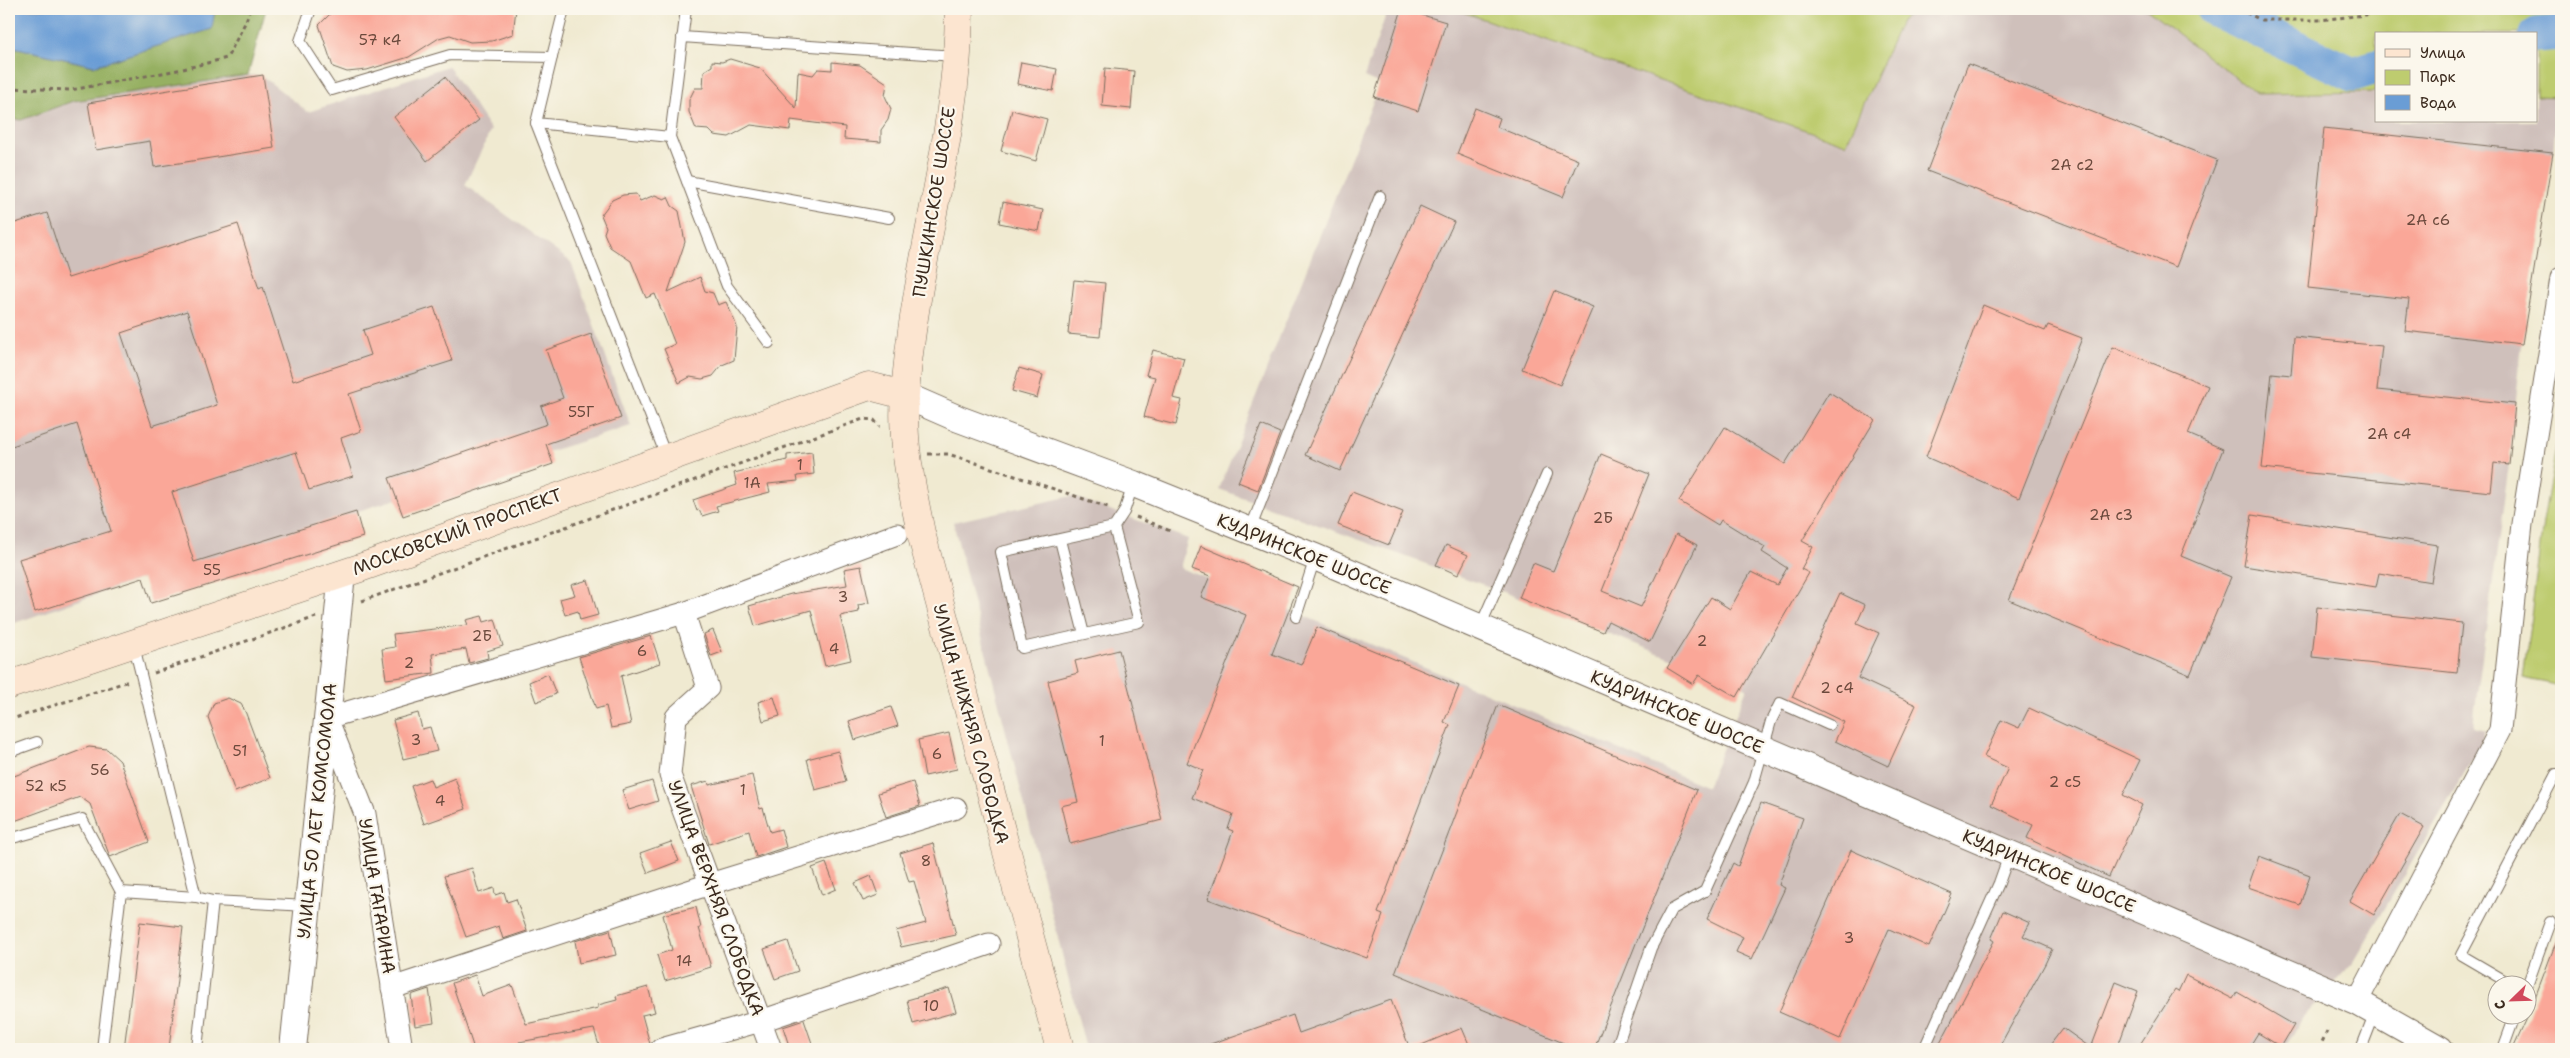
<svg xmlns="http://www.w3.org/2000/svg" width="2570" height="1058" viewBox="0 0 2570 1058" font-family="'Shantell Sans',sans-serif">
<rect width="100%" height="100%" fill="#fbf7ec"/>
<filter id="ink" filterUnits="userSpaceOnUse"><feTurbulence type="fractalNoise" baseFrequency=".02" numOctaves="2"/><feDisplacementMap in="SourceGraphic" scale="10" xChannelSelector="R" yChannelSelector="G"/><feConvolveMatrix kernelMatrix="1 2 1 2 8 2 1 2 1" color-interpolation-filters="sRGB"/></filter>
<filter id="wash" filterUnits="userSpaceOnUse"><feTurbulence type="fractalNoise" baseFrequency=".0096" numOctaves="4" result="noise"/><feDisplacementMap in="SourceGraphic" scale="20" xChannelSelector="R" yChannelSelector="G"/><feGaussianBlur stdDeviation="1.12" result="paint"/><feColorMatrix in="noise" values="0 0 0 0 0 0 0 0 0 0 0 0 0 0 0 0 0 1.4 0 .05"/><feComposite in="paint" operator="in"/></filter>
<g filter="url(#wash)">
<rect width="100%" height="100%" fill="#f0ead1"/>
<g fill="#cfc0bb">
<polygon points="1388,9 1454,9 1846,144 1901,21 1917,9 2146,9 2257,94 2376,92 2376,121 2536,121 2536,96 2558,97 2553,153 2522,344 2509,465 2475,708 2473,728 2485,731 2479,748 2354,961 2302,1019 2284,1049 1086,1049 953,522 1072,496 1188,539 1180,568 1302,615 1707,787 1747,688 1498,590 1219,489 1380,84 1364,77"/>
<polygon points="448,66 491,130 465,185 571,262 631,426 143,578 9,625 9,118 21,120 73,101 248,75 262,76 308,112"/>
</g>
<g fill="#becc6f" stroke="#7c7b46">
<polygon points="1454,9 1917,9 1901,21 1846,144"/>
<polygon points="2146,9 2561,9 2561,91 2558,97 2536,96 2536,34 2376,34 2376,92 2257,94"/>
<polygon points="2561,418 2561,686 2523,678 2543,523"/>
</g>
<polygon fill="#96b062" stroke="#686d40" points="215,9 266,9 248,75 73,101 21,120 9,118 9,46 94,66 211,29"/>
<polygon fill="#6a9dd5" stroke="#52647a" points="9,9 215,9 212,29 94,66 9,46"/>
<g fill="none" stroke-linecap="round" stroke-linejoin="round">
<g stroke="#6a9dd5" stroke-width="35">
<polyline points="2214,9 2353,74 2376,67"/>
<polyline points="2536,35 2561,33"/>
</g>
</g>
<g id="blocks">
<g fill="#faa798" fill-rule="evenodd">
<polygon points="335,9 516,9 513,34 492,41 470,42 450,35 439,38 409,57 367,70 347,72 333,67 319,25"/>
<polygon points="1402,9 1446,22 1418,111 1374,97"/>
<polygon points="730,59 760,68 796,108 798,72 813,75 818,69 832,70 832,62 860,65 887,83 885,96 891,109 888,120 881,130 881,142 844,139 845,127 791,120 790,130 751,125 729,137 714,135 709,130 696,129 689,112 689,100 695,88 703,88 704,71 712,66 712,61 722,62"/>
<polygon points="1021,62 1057,69 1053,91 1017,84"/>
<polygon points="1968,64 2217,160 2176,267 1927,171"/>
<polygon points="1105,68 1134,71 1131,109 1102,106"/>
<polygon points="263,75 274,148 154,167 150,141 96,150 88,103"/>
<polygon points="445,77 479,120 427,161 394,117"/>
<polygon points="1475,108 1500,118 1497,127 1578,160 1563,197 1457,154"/>
<polygon points="1012,110 1047,119 1036,161 1001,151"/>
<polygon points="2324,128 2553,153 2522,344 2405,331 2409,299 2308,288"/>
<polygon points="636,194 640,201 655,195 664,199 668,197 672,206 679,211 685,242 668,292 700,277 705,291 713,293 718,305 726,302 733,317 737,327 734,360 722,365 713,376 702,379 690,377 679,383 664,349 675,344 655,294 646,298 631,261 610,247 604,233 606,227 601,215 612,200 623,195"/>
<polygon points="1003,202 1043,210 1039,231 999,223"/>
<polygon points="1420,206 1454,222 1340,471 1305,455"/>
<path d="M47 213 68 278 238 224 259 289 263 287 293 381 371 355 363 330 434 307 452 361 349 394 361 431 341 438 353 476 309 490 296 452 172 492 194 562 356 512 363 537 151 603 143 578 35 612 19 559 111 531 77 424 9 447V225ZM187 311 217 405 152 426 121 333Z"/>
<polygon points="1074,280 1105,283 1100,337 1068,334"/>
<polygon points="1554,291 1593,307 1560,385 1522,369"/>
<polygon points="1983,305 2045,331 2048,325 2082,338 2019,498 1926,457"/>
<polygon points="591,334 621,418 546,444 553,464 403,516 389,478 547,424 541,406 563,398 546,350"/>
<polygon points="2294,337 2382,346 2377,390 2515,404 2509,465 2494,463 2491,492 2262,468 2272,373 2291,375"/>
<polygon points="2113,347 2208,386 2188,434 2223,449 2181,556 2231,577 2190,675 2009,600"/>
<polygon points="1153,350 1184,358 1173,398 1182,400 1176,425 1144,417 1155,377 1146,375"/>
<polygon points="1019,368 1043,375 1037,398 1012,391"/>
<polygon points="1829,392 1875,420 1802,541 1813,547 1801,569 1809,573 1737,697 1699,675 1693,684 1667,668 1711,597 1730,609 1751,572 1777,585 1787,568 1762,552 1765,547 1721,520 1718,525 1679,501 1725,427 1785,464"/>
<polygon points="1261,425 1280,433 1258,490 1238,482"/>
<polygon points="812,452 814,474 797,476 798,481 768,484 770,492 716,506 718,511 702,516 699,510 697,511 693,500 737,485 734,473 787,460 787,455"/>
<polygon points="1601,454 1649,474 1602,591 1641,607 1676,534 1697,545 1650,642 1608,621 1603,632 1519,598 1533,563 1553,571"/>
<polygon points="1352,492 1403,512 1389,545 1338,525"/>
<polygon points="2252,515 2437,545 2431,582 2379,573 2376,587 2244,566"/>
<polygon points="1446,545 1468,555 1458,575 1436,565"/>
<polygon points="1201,546 1298,587 1272,654 1301,665 1317,627 1459,686 1444,722 1450,725 1378,913 1383,915 1367,958 1208,899 1233,831 1228,829 1233,814 1192,798 1203,770 1187,763 1246,615 1201,597 1210,576 1192,569"/>
<polygon points="861,566 869,603 858,605 859,612 840,616 851,660 825,666 811,610 755,626 749,606 791,594 847,585 844,569"/>
<polygon points="588,580 598,615 580,620 578,611 565,615 560,599 575,595 571,585"/>
<polygon points="1840,593 1865,605 1857,623 1879,633 1858,678 1916,705 1888,766 1835,741 1844,722 1792,697"/>
<polygon points="2317,607 2462,623 2457,673 2312,657"/>
<polygon points="482,616 484,622 495,619 503,646 487,651 488,658 469,663 466,649 432,654 434,673 386,679 382,649 395,647 393,634 468,625 466,620"/>
<polygon points="713,630 722,652 711,656 704,634"/>
<polygon points="651,636 660,663 621,676 631,724 611,728 606,706 596,709 579,657"/>
<polygon points="1119,650 1162,820 1070,844 1061,806 1078,802 1048,681 1078,673 1075,661"/>
<polygon points="548,674 556,694 536,702 529,682"/>
<polygon points="774,697 780,716 763,721 758,702"/>
<polygon points="228,698 241,704 245,711 270,778 235,792 208,717 214,703"/>
<polygon points="1498,705 1697,790 1594,1049 1578,1049 1395,973"/>
<polygon points="891,707 898,726 855,740 849,721"/>
<polygon points="2029,708 2140,760 2123,795 2142,805 2109,877 2027,838 2033,825 1991,805 2008,768 1984,757 2001,720 2019,728"/>
<polygon points="418,713 422,729 430,727 437,751 403,759 393,720"/>
<polygon points="949,733 957,769 925,776 918,740"/>
<polygon points="89,747 107,749 120,761 149,842 110,857 90,804 80,797 9,823 9,778"/>
<polygon points="838,751 846,782 815,790 807,759"/>
<polygon points="752,775 760,809 763,808 770,832 781,829 786,847 756,857 749,831 709,844 691,786 708,781 709,785"/>
<polygon points="455,778 466,809 424,824 411,786 430,779 433,787"/>
<polygon points="652,781 658,801 629,810 622,790"/>
<polygon points="913,782 920,806 886,817 878,793"/>
<polygon points="1761,803 1803,818 1779,885 1785,888 1752,959 1736,952 1743,937 1707,919 1733,863 1738,866"/>
<polygon points="2400,814 2424,827 2374,915 2350,901"/>
<polygon points="671,842 679,861 648,873 640,853"/>
<polygon points="933,843 956,935 901,947 896,931 926,923 914,881 909,882 900,853"/>
<polygon points="1851,850 1952,894 1929,947 1889,929 1840,1039 1779,1012"/>
<polygon points="2259,856 2310,875 2300,905 2248,887"/>
<polygon points="826,863 836,889 822,895 812,868"/>
<polygon points="472,868 479,893 494,888 495,895 504,892 507,902 516,899 527,931 503,939 499,926 466,937 444,876"/>
<polygon points="871,876 878,895 863,901 855,883"/>
<polygon points="696,907 701,928 699,928 711,967 665,981 657,955 672,950 663,915"/>
<polygon points="2003,911 2030,923 2023,936 2052,949 2045,964 1998,1049 1937,1049 1994,941 1991,939"/>
<polygon points="140,922 183,927 169,1049 124,1049"/>
<polygon points="2561,929 2561,1049 2513,1049 2528,1016"/>
<polygon points="610,930 616,955 579,963 575,941"/>
<polygon points="788,941 798,971 775,979 764,949"/>
<polygon points="475,975 482,996 512,985 526,1024 598,1008 598,1005 617,1000 616,996 648,987 655,1012 642,1015 650,1044 630,1049 600,1049 594,1029 519,1042 521,1049 474,1049 452,983"/>
<polygon points="2186,975 2233,999 2237,992 2294,1025 2281,1047 2258,1033 2248,1049 2137,1049 2175,990 2178,992"/>
<polygon points="2116,982 2138,991 2117,1049 2047,1049 2063,1028 2091,1048"/>
<polygon points="949,988 956,1012 913,1024 907,1000"/>
<polygon points="429,989 434,1023 415,1026 411,995"/>
<polygon points="1391,1000 1410,1049 1202,1049 1202,1047 1293,1015 1299,1033"/>
<polygon points="804,1020 814,1049 790,1049 783,1027"/>
<polygon points="1462,1028 1471,1049 1412,1049"/>
</g>
</g>
</g>
<g filter="url(#ink)">
<use href="#blocks" fill-opacity="0" stroke="#7a6d5d" stroke-width="1"/>
<g fill="none" stroke-linecap="round" stroke-linejoin="round">
<defs>
<g id="service">
<polyline points="311,9 300,41 332,90 450,55 552,57 536,123 670,137"/>
<polyline points="686,9 670,137 727,286 769,343"/>
<polyline points="682,37 955,56"/>
<polyline points="552,57 564,9"/>
<polyline points="536,123 666,456"/>
<polyline points="687,181 889,218"/>
<polyline points="1114,527 1139,622 1022,648 1001,552 1114,527 1124,512 1133,485"/>
<polyline points="1250,530 1380,196"/>
<polyline points="1060,540 1084,634"/>
<polyline points="1296,617 1315,558"/>
<polyline points="1480,627 1547,474"/>
<polyline points="9,752 37,742"/>
<polyline points="9,839 82,819 121,892"/>
<polyline points="196,897 213,901 197,1049"/>
<polyline points="213,901 307,906"/>
<polyline points="2514,986 2461,955 2556,774 2561,775"/>
<polyline points="2527,986 2550,922"/>
<polyline points="102,1049 121,892 196,897 134,646"/>
<polyline points="1616,1049 1651,948 1671,910 1705,891 1754,782 1771,721 1780,703 1829,725"/>
<polyline points="1924,1049 1999,883 2009,855"/>
<polyline points="2361,1049 2375,1013"/>
<polyline points="2503,1049 2515,1016"/>
</g>
<g id="minor">
<polyline points="684,613 708,688 676,717 670,775 771,1049"/>
<polyline points="392,988 710,884 956,808"/>
<polyline points="2357,1002 2500,730 2522,524 2561,278"/>
<polyline points="402,1049 365,814 327,718 684,613 897,534"/>
<polyline points="661,1049 761,1021 989,944"/>
</g>
<g id="tertiary">
<polyline points="904,395 959,419 1134,484 1315,557 2357,1002 2440,1049"/>
<polyline points="293,1049 342,574"/>
</g>
<g id="secondary">
<path d="M959 9C958 139 914 265 905 395 901 441 912 488 921 533L1060 1049"/>
<polyline points="9,685 360,568 869,386 904,395"/>
</g>
</defs>
<use href="#service" stroke="#7a6d5d" stroke-width="12"/>
<use href="#minor" stroke="#7a6d5d" stroke-width="23"/>
<use href="#tertiary" stroke="#7a6d5d" stroke-width="28"/>
<use href="#secondary" stroke="#7a6d5d" stroke-width="29"/>
<g stroke="#7a6d5d" stroke-width="3" stroke-dasharray="4 4" stroke-linecap="butt">
<polyline points="2239,9 2261,20 2319,20 2420,9"/>
<polyline points="9,88 71,90 183,69 227,58 246,21 250,9"/>
<polyline points="928,454 948,454 967,460 1111,508"/>
<polyline points="1136,517 1173,532"/>
<polyline points="362,601 863,419 874,420 880,427"/>
<polyline points="154,673 316,617"/>
<polyline points="9,720 129,681"/>
<polyline points="2319,1049 2327,1031"/>
</g>
<use href="#service" stroke="#fff" stroke-width="10"/>
<use href="#minor" stroke="#fff" stroke-width="21"/>
<use href="#tertiary" stroke="#fff" stroke-width="26"/>
<use href="#secondary" stroke="#fce5d0" stroke-width="28"/>
</g>
</g>
<g text-anchor="middle" dominant-baseline="central" stroke-width="4.5" stroke-linejoin="round" paint-order="stroke">
<g font-size="15" fill="#6b493c">
<text x="380" y="40">57 к4</text>
<text x="2072" y="165">2А с2</text>
<text x="2428" y="220">2А с6</text>
<text x="581" y="412">55Г</text>
<text x="2389" y="434">2А с4</text>
<text x="800" y="465">1</text>
<text x="752" y="483">1А</text>
<text x="2111" y="515">2А с3</text>
<text x="1603" y="518">2Б</text>
<text x="212" y="570">55</text>
<text x="843" y="597">3</text>
<text x="482" y="636">2Б</text>
<text x="1702" y="641">2</text>
<text x="834" y="649">4</text>
<text x="642" y="651">6</text>
<text x="409" y="663">2</text>
<text x="1837" y="688">2 с4</text>
<text x="416" y="740">3</text>
<text x="1102" y="741">1</text>
<text x="240" y="751">51</text>
<text x="937" y="754">6</text>
<text x="100" y="770">56</text>
<text x="2065" y="782">2 с5</text>
<text x="46" y="786">52 к5</text>
<text x="743" y="790">1</text>
<text x="440" y="801">4</text>
<text x="926" y="861">8</text>
<text x="1849" y="938">3</text>
<text x="684" y="961">14</text>
<text x="931" y="1006">10</text>
</g>
<g font-size="18" fill="#3b2a1e" stroke="#fbf7ec">
<text transform="translate(934 202) rotate(-81)">ПУШКИНСКОЕ ШОССЕ</text>
<text transform="translate(457 532) rotate(-20)">МОСКОВСКИЙ ПРОСПЕКТ</text>
<text transform="translate(1304 554) rotate(22)">КУДРИНСКОЕ ШОССЕ</text>
<text transform="translate(1677 712) rotate(23)">КУДРИНСКОЕ ШОССЕ</text>
<text transform="translate(971 724) rotate(75)">УЛИЦА НИЖНЯЯ СЛОБОДКА</text>
<text transform="translate(317 811) rotate(-84)">УЛИЦА 50 ЛЕТ КОМСОМОЛА</text>
<text transform="translate(2049 871) rotate(23)">КУДРИНСКОЕ ШОССЕ</text>
<text transform="translate(377 896) rotate(81)">УЛИЦА ГАГАРИНА</text>
<text transform="translate(716 898) rotate(70)">УЛИЦА ВЕРХНЯЯ СЛОБОДКА</text>
</g>
</g>
<rect width="2570" height="1058" fill="none" stroke="#fbf7ec" stroke-width="30"/>
<rect x="2375" y="32" width="162" height="90" fill="#fbf7ec" stroke="#aea59a"/>
<rect x="2385" y="49" width="25" height="8" fill="#fce5d0" stroke="#aea59a"/>
<text x="2420" y="58" font-size="15" fill="#3b2a1e">Улица</text>
<rect x="2385" y="70" width="25" height="15" fill="#becc6f" stroke="#aea59a"/>
<text x="2420" y="82" font-size="15" fill="#3b2a1e">Парк</text>
<rect x="2385" y="95" width="25" height="15" fill="#6a9dd5" stroke="#aea59a"/>
<text x="2420" y="108" font-size="15" fill="#3b2a1e">Вода</text>
<g transform="translate(2512 1000) rotate(247)"><circle r="24" fill="#fbf7ec" stroke="#aea59a"/>
<path d="M0-4L9 19L0 12L-9 19Z" fill="#d1495b"/>
<text y="-8" font-size="14" font-weight="bold" text-anchor="middle" fill="#3b2a1e">С</text>
</g>
</svg>
